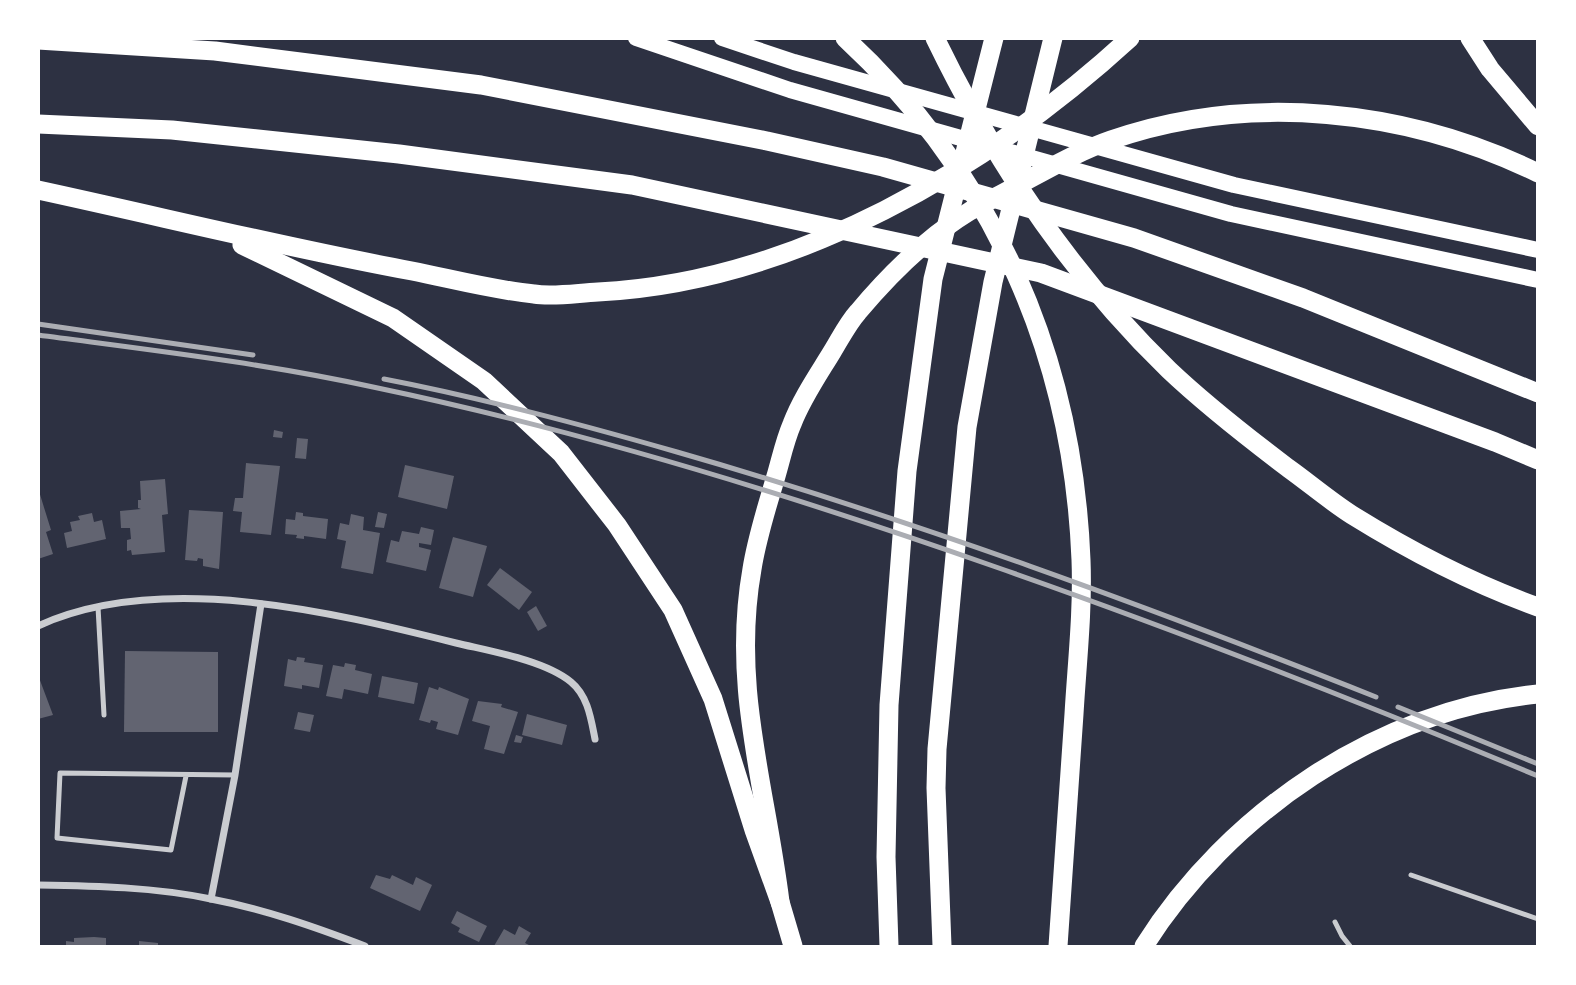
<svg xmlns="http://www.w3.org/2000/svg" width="1576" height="985" viewBox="0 0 1576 985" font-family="'Source Sans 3',sans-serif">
<rect width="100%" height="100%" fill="#2d3142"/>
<g fill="#626471">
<polygon points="274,430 283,432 282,438 273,437"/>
<polygon points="297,438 308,439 306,459 295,458"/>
<polygon points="246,463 280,466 271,535 240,532 242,512 233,511 235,498 243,498"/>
<polygon points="405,465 454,476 447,509 398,497"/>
<polygon points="165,479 168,514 162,515 165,552 132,555 131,550 127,551 127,540 131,539 130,528 121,528 120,511 141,509 138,508 138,500 141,500 140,481"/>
<polygon points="38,488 51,530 46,532 53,554 38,559"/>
<polygon points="189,510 223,512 219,569 203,566 203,559 198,558 197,561 185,560"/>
<polygon points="296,512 303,513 303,516 328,519 326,539 304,536 304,539 296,538 297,535 285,534 286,519 295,520"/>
<polygon points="378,512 387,514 384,528 375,527"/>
<polygon points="92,513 94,522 102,520 106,539 67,548 64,533 72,531 70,522 80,520 78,516"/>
<polygon points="351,514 364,517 363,530 380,533 373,574 341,568 346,541 337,539 340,523 349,525"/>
<polygon points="421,527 434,530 431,545 419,543 419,547 431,550 426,571 386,562 391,540 399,542 402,531 419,534"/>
<polygon points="453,537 487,546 473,597 439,588"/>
<polygon points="500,568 532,592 519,610 487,585"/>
<polygon points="536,606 547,626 538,631 527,612"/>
<polygon points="125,651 218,652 218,732 124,732"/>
<polygon points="297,657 305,658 304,662 323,665 319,688 302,685 302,689 284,686 288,659 296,661"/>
<polygon points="345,663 356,665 355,670 372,674 368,694 344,689 342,699 326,696 333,665 344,667"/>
<polygon points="38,675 53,715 38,719"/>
<polygon points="382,676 418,683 414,704 378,697"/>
<polygon points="429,687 438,690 439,687 469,699 458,735 436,729 438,722 431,720 430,723 419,720"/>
<polygon points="478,701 502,704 501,707 518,712 504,754 484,749 490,726 472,721"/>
<polygon points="298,712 314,715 310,732 294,729"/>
<polygon points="527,714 567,725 562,745 522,735"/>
<polygon points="516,735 523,737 521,743 514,742"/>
<polygon points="376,875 390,879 392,875 413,885 416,877 432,885 420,911 370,888"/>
<polygon points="457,911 487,926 479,942 458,932 460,928 451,923"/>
<polygon points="519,926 531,933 525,943 531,946 494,946 504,929 515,935"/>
<polygon points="94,937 106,938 106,946 66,946 66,941 74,942 74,938"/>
<polygon points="139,941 158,943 158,946 139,946"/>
</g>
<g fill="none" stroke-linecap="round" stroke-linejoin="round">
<g stroke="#caccd0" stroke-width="5">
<polyline points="98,607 104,715"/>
<polyline points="186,776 171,850 57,838 60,773 235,775"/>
<polyline points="1411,875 1538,919"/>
<polyline points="1335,922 1342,936 1350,946"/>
</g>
<g stroke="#caccd0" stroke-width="7">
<path d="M38 626C160 570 332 612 456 643 489 651 544 660 571 682 588 696 591 719 595 739"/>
<path d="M38 885C96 886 154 887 211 899 264 909 315 927 365 946"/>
<polyline points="211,899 235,775 261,604"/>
</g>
<g stroke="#fff" stroke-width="16">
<polyline points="636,38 790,90 1231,214 1538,280"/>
<polyline points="722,38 794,62 1234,185 1538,250"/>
</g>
<g stroke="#fff" stroke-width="19">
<path d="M845 38C995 177 1073 357 1081 560 1083 611 1077 663 1074 714 1069 791 1063 869 1058 946"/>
<path d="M935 38C995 162 1071 275 1169 370 1207 406 1247 437 1288 468 1309 483 1330 501 1352 515 1410 551 1474 584 1538 607"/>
<polyline points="1470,38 1490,69 1538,126"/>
<polyline points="38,40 215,51 481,85 767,141 883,167 1134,238 1303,298 1538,393"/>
<polyline points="38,124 172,130 399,154 632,185 1041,273 1495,442 1538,460"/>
<path d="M38 190C163 217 287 248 412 271 452 279 493 290 534 294 554 297 577 293 598 292 795 282 987 169 1130 38"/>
<polyline points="242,245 393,318 484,381 561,453 617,525 673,610 713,699 754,830 780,902 793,946"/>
<path d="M780 902C766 787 731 687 752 569 757 537 767 507 776 476 781 459 785 440 792 424 802 398 818 375 832 352 840 339 848 323 858 312 889 275 929 236 970 211 986 202 1002 194 1018 185 1048 169 1079 151 1111 140 1249 92 1407 109 1538 173"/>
<polyline points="889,946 886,857 889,705 907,471 933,279 994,38"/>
<polyline points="942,946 936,788 937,749 967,427 993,282 1053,38"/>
<path d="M1144 946C1228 813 1378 710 1538 694"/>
</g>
<g stroke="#abadb3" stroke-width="5">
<polyline points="38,324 253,355"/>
<path d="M38 335C150 350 263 363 373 387 584 431 791 495 993 566 1177 630 1358 701 1538 776"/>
<path d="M384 379C483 398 580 424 677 452 914 520 1146 606 1376 697"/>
<polyline points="1398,707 1538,764"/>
</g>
</g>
<rect width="1576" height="985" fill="none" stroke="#ffffff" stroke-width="80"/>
</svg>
